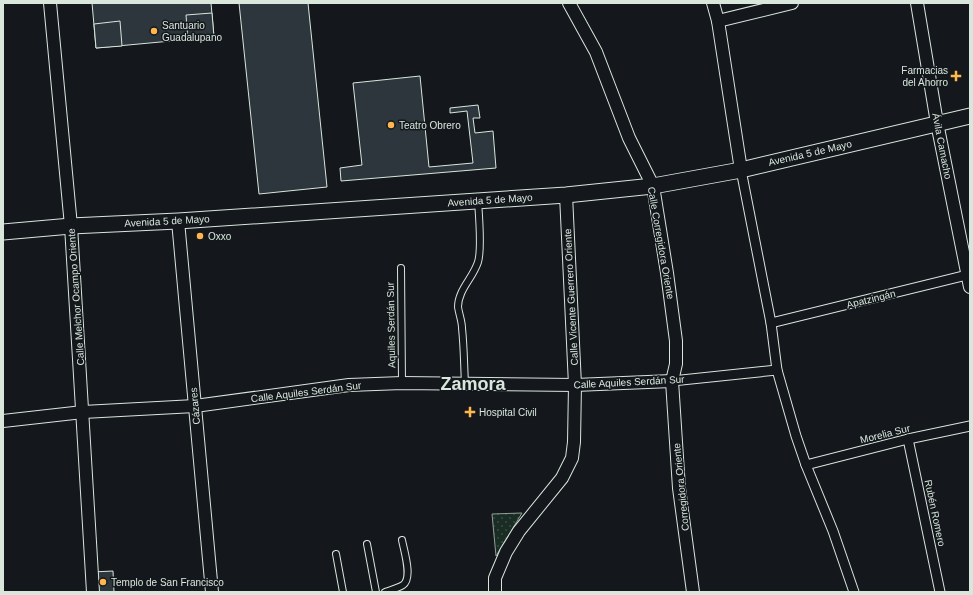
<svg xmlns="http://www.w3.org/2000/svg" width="973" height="595" viewBox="0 0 973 595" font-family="Arial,sans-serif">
<defs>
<pattern id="park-dots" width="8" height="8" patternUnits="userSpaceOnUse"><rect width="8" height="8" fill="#1a2d24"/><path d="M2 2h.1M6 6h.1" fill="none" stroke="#3b4b43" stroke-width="1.8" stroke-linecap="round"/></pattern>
</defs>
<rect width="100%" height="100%" fill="#14181c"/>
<polygon fill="url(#park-dots)" stroke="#939e99" points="522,513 496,556 492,514"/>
<g fill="#2c363c" stroke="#d8e6dc">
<polygon points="92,3 211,3 214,37 96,48"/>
<polygon points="239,3 308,3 327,187 259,194"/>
<polygon points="212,13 214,37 188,40 186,15"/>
<polygon points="120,21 122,46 96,48 94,24"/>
<polygon points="420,76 429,167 473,163 467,111 450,113 450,108 478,105 480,118 473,118 475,133 493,131 496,168 341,181 340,168 362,165 353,83"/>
<polygon points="113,571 114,592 93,592 92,572"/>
</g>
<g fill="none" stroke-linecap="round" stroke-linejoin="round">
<defs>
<g id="service">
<polyline points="401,268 402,383"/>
<path d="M465 384C464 365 464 347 462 328 462 321 459 314 458 307 458 290 473 278 478 262 482 249 479 216 478 201"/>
<polyline points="367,544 376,592"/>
<polyline points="336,554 343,592"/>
<path d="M385 592C391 590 398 588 403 585 413 578 404 551 402 540"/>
</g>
<g id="pedestrian">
<polyline points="741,170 771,323 777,370 796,436 806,465 833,531 854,592"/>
<polyline points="771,323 967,275"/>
<polyline points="672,381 777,370"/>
<polyline points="908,439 940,592"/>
<polyline points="806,465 908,439 970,426"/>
</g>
<g id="minor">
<polyline points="50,3 71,226 93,592"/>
<polyline points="569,3 596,52 629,138 653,186 667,273 676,341 676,364 672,381 679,488 693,592"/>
<polyline points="713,3 718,21 741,170"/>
<polyline points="917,3 937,123 970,287"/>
<polyline points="718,21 792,3"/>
<polyline points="178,221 212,592"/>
<polyline points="3,421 83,412 195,406 349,385 402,383 575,385 672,381"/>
<polyline points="495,592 495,578 506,552 519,531 562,478 572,458 574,442 575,385 566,195"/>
</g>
<polyline id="tertiary" points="3,232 71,226 178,221 566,195 653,186 741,170 970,116"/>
</defs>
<use href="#service" stroke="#d8e6dc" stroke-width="8"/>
<use href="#pedestrian" stroke="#d8e6dc" stroke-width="11"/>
<use href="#minor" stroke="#d8e6dc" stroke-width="14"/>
<use href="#tertiary" stroke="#d8e6dc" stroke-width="17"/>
<use href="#service" stroke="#14181c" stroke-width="6"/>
<use href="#pedestrian" stroke="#14181c" stroke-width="9"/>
<use href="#minor" stroke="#14181c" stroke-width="12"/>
<use href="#tertiary" stroke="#14181c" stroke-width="15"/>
</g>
<g fill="#ffb74d" stroke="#14181c" stroke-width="1.5">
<circle cx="154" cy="31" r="4"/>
<path d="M954 70h4v4h4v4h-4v4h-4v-4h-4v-4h4z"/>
<circle cx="391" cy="125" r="4"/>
<circle cx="200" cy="236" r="4"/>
<path d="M468 406h4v4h4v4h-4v4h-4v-4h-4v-4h4z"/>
<circle cx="103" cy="582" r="4"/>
</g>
<g text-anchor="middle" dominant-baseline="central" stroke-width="3" stroke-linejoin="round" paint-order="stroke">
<g font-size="10" fill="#d8e6dc" stroke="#14181c" text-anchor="start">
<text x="162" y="25">Santuario<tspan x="162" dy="12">Guadalupano</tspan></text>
<text x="948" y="70" text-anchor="end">Farmacias<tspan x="948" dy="12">del Ahorro</tspan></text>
<text x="399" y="125">Teatro Obrero</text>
<text x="208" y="236">Oxxo</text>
<text x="479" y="412">Hospital Civil</text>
<text x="111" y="582">Templo de San Francisco</text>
</g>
<g font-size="10" fill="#d8e6dc" stroke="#14181c">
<text transform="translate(942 146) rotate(79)">Ávila Camacho</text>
<text transform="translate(810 153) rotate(-13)">Avenida 5 de Mayo</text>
<text transform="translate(490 200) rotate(-4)">Avenida 5 de Mayo</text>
<text transform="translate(167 221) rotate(-3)">Avenida 5 de Mayo</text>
<text transform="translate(661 243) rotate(80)">Calle Corregidora Oriente</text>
<text transform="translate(76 297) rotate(-94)">Calle Melchor Ocampo Oriente</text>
<text transform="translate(571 297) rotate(-93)">Calle Vicente Guerrero Oriente</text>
<text transform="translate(871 299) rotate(-14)">Apatzingán</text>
<text transform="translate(391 325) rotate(-91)">Aquiles Serdán Sur</text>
<text transform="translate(629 382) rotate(-3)">Calle Aquiles Serdán Sur</text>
<text transform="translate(306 392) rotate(-7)">Calle Aquiles Serdán Sur</text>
<text transform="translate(195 406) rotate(-95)">Cázares</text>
<text transform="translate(885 434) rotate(-14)">Morelia Sur</text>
<text transform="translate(681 487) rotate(-96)">Corregidora Oriente</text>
<text transform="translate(935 513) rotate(78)">Rubén Romero</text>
</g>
<g font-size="18" font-weight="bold" fill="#d8e6dc" stroke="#14181c">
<text x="473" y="384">Zamora</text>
</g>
</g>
<rect width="973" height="595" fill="none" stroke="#d8e6dc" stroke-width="8"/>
</svg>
